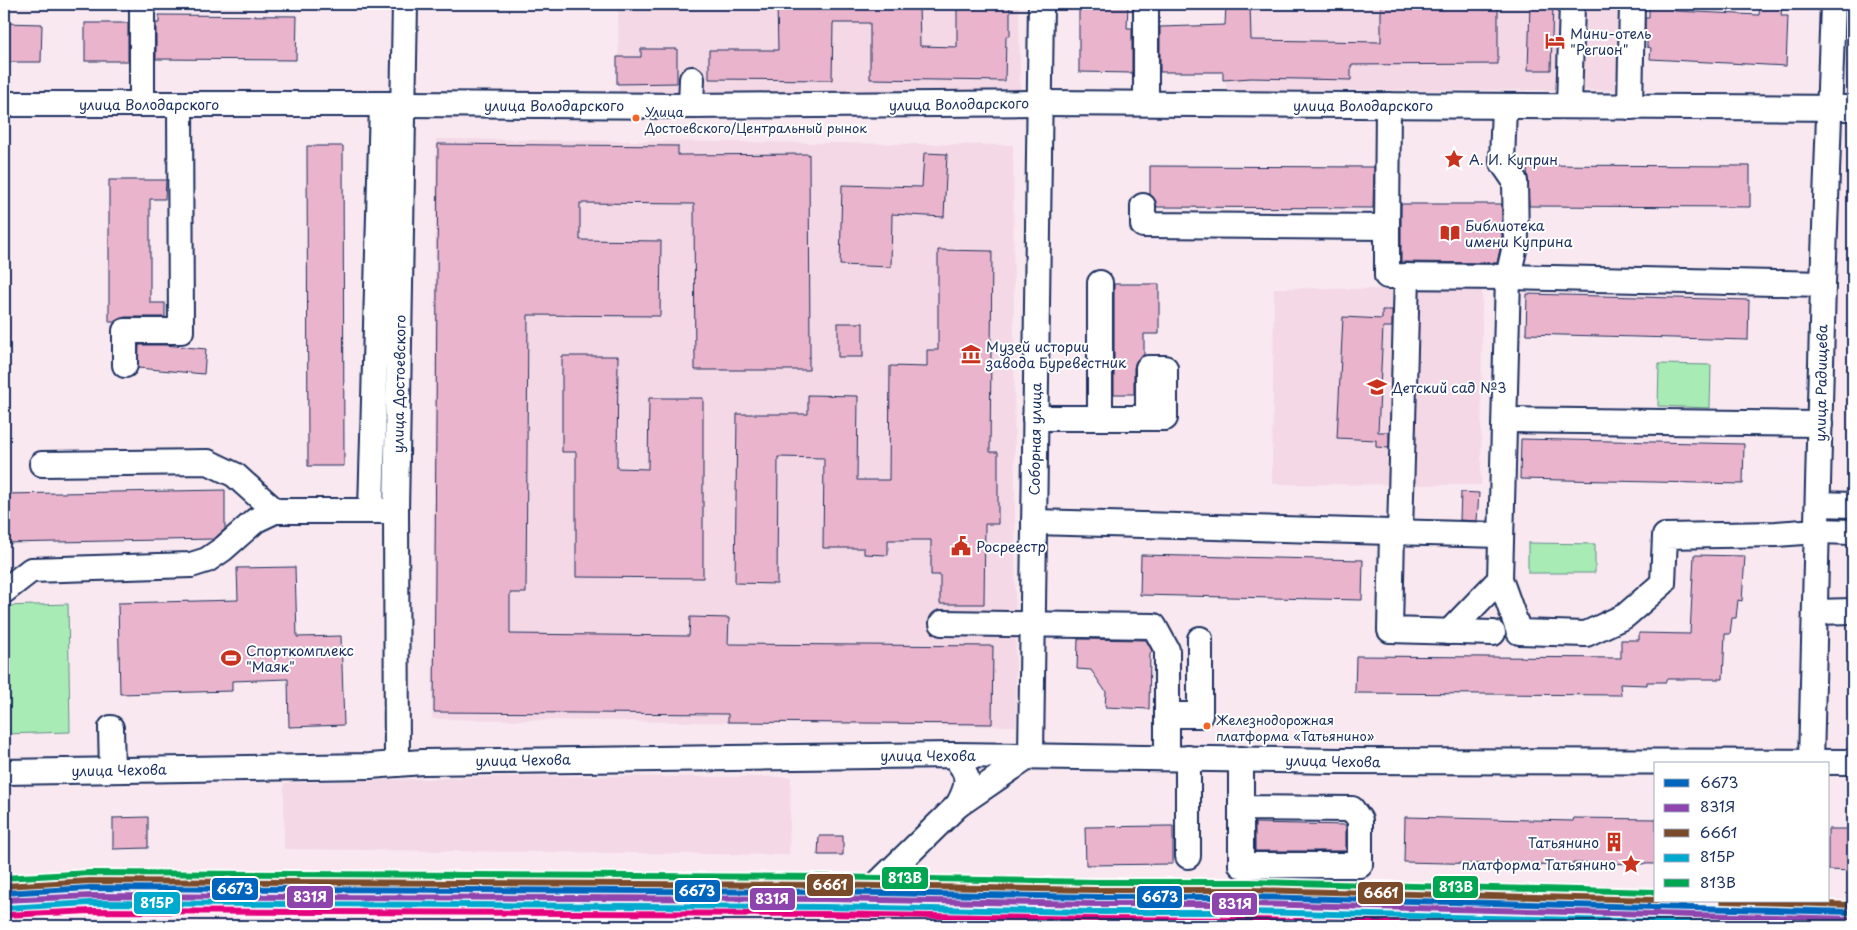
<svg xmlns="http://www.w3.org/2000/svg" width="1857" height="930" viewBox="0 0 1857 930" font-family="'Playpen Sans',sans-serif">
<rect width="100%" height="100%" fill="#f9e8f0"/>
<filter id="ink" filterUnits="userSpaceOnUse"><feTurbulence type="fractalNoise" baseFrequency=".02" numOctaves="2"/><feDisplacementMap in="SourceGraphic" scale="10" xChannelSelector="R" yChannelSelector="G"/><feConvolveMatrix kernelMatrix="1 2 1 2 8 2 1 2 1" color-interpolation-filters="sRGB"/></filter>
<g filter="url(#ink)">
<g fill="#f4d8e5">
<polygon points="618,4 1019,4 1020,95 619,99"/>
<rect x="1226" y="4" width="403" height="86"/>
<polygon points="436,139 1013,145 1016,726 432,719"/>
<polygon points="1274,288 1482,290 1481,485 1272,484"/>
<polygon points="526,776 791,777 789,855 284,849 284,783"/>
</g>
<g fill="#a9ebb5" stroke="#628d8a">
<polygon points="1659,364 1711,365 1710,408 1658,406"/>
<polygon points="1528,543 1595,544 1595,573 1528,573"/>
<polygon points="68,604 70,732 4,734 4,606"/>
</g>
<g fill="#eab4cc" stroke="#1b2f5e">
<polygon points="777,4 919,4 920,46 957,47 957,4 1010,4 1010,36 1006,36 1005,81 870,79 870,23 833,23 832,80 709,79 709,50 778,50"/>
<polygon points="1079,4 1128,4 1127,28 1132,28 1132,73 1079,72"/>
<polygon points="1226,4 1250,4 1251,40 1381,42 1381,4 1498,4 1498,64 1351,65 1351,80 1251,78 1223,80 1223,72 1160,72 1160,27 1225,25"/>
<polygon points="1530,4 1553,4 1551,70 1528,70"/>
<polygon points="1649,4 1675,4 1675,11 1759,15 1760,4 1782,4 1781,16 1788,16 1786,66 1650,59 1651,48 1647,47 1647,36 1645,35 1645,18 1649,18"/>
<polygon points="159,15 297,16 296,60 156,59 156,23 159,23"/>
<polygon points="4,23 42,24 41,62 4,62"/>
<rect x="85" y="23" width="43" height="38"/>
<polygon points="641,49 677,49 677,83 617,84 617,57 641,57"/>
<polygon points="438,144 678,146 678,155 809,154 810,357 809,357 809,370 695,370 694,204 580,203 580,240 661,241 660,316 528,315 526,593 510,593 510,634 689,636 690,617 729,618 728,644 993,646 992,724 728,722 728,714 434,712"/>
<polygon points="307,146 343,146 344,466 308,466"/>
<polygon points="924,153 947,154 944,217 892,214 891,267 840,265 842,185 922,187"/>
<polygon points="1527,165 1750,166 1750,207 1529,206"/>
<polygon points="1150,166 1374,167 1373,208 1157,207 1155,200 1150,194"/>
<polygon points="109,180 166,180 165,199 150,199 150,303 165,303 165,317 125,317 119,319 115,322 109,322"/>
<polygon points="1401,204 1502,204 1502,240 1497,263 1401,262"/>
<polygon points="938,250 992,251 990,452 998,452 998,524 985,524 984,604 940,604 940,575 931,575 931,540 888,540 888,555 864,554 864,548 823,548 824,458 778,457 777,584 735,583 737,414 808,414 808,395 858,396 857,480 889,480 890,366 927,367 927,350 938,350"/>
<polygon points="1114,284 1159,284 1159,334 1144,334 1144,355 1136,361 1134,368 1134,394 1114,394"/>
<polygon points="1527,294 1749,300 1748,340 1526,334"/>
<polygon points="1382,310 1392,310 1392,327 1383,327 1378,432 1389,432 1389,448 1376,447 1376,440 1337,438 1343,317 1382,319"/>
<rect x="838" y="323" width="25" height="34"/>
<polygon points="139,345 165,345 206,349 204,374 138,368"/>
<polygon points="562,356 618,356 617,468 648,469 649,398 703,398 703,578 576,577 576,452 562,452"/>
<polygon points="1521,439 1744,444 1743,484 1520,479"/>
<polygon points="225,490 225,529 214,539 4,543 4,494"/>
<polygon points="1461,492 1479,493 1477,521 1460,520"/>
<polygon points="1141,555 1363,560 1362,600 1140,595"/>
<polygon points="1694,555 1745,556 1742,601 1738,600 1736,618 1732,618 1730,634 1725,634 1723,679 1666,679 1666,682 1647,682 1647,685 1620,684 1621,695 1355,693 1356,656 1621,658 1621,640 1639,640 1639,633 1690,634"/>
<polygon points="295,567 297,637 341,636 344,725 289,727 288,679 232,681 232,691 120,694 118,603 238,600 237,568"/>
<polygon points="1078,639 1146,640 1152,651 1150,654 1149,709 1105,707 1106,692 1091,670 1077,669"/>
<polygon points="148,817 148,848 113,849 113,818"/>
<polygon points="1405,817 1573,821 1574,818 1656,819 1656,864 1573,863 1573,866 1404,862"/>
<polygon points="1255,823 1346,825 1346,851 1255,851"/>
<polygon points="1168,826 1173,826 1173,864 1086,865 1085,827"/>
<polygon points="1828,829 1853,829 1853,871 1828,870"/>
<polygon points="819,836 843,836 843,855 818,855"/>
</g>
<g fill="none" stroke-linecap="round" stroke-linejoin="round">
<defs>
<g id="minor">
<polyline points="142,4 142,104"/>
<polyline points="1146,103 1146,4"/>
<polyline points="4,104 404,104 691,106 1040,103 1853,108"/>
<polyline points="691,106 692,79"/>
<polyline points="1504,106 1502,162 1515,181 1516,241 1508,277 1500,579 1519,632 1586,634 1625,616 1663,583 1665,536 1776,534 1818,531 1853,532"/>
<polyline points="1569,106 1572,4"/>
<polyline points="1630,107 1632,4"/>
<polyline points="1143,206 1143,225 1387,227 1388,105"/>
<polyline points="1387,227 1387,276 1508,277 1823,284"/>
<polyline points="125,365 125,331 181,331 180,104"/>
<polyline points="1035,418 1100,418 1100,283"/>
<polyline points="1100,418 1165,418 1165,368 1148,368 1148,418"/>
<polyline points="1505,420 1820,424"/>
<polyline points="42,464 208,462 235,475 275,511"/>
<polyline points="1818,504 1853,505"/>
<polyline points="371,511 382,104"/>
<polyline points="1034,522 1500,535"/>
<polyline points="1392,532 1390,630 1493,633"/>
<polyline points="1400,532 1407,276"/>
<polyline points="4,591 31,570 191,565 207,560 223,549 256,520 275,511 396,511"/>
<polyline points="1815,612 1853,611"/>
<polyline points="942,623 1154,626 1167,650 1167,758"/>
<polyline points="1449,632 1500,579"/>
<polyline points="1167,715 1200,715 1200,639"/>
<polyline points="111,728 112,770"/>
<path d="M953 755C970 774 970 783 958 805"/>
<polyline points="1031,755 1041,4"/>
<polyline points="1188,758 1188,856"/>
<polyline points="1811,762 1823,284 1833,4"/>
<polyline points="397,764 396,511 405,4"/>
<polyline points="4,772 370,766 423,762 953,755 1338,761 1853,762"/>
<polyline points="1241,808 1352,809 1360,820 1360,865 1241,865 1241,759"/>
<polyline points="839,926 869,892 958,805 1031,755"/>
</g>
</defs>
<use href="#minor" stroke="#1b2f5e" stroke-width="28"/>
<use href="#minor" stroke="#fff" stroke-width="24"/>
<defs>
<polyline id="rail-1" points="4,893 90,888 825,892 1096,897 1250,897 1853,912"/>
<polyline id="rail-2" points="4,900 90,896 825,899 1096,904 1250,904 1853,919"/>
<g id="rail-3">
<polyline points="4,886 90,881 825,885 1096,890 1250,890 1656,900"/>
<polyline points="1722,901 1853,905"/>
</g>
<polyline id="rail-4" points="5,908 90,903 825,907 1096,912 1250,912 1823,926"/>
<polyline id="rail-5" points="4,878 90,873 825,877 1096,882 1250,882 1656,892"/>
<polyline id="rail-6" points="5,915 91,911 825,914 1096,919 1250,920 1521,926"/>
</defs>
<use href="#rail-1" stroke="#fff" stroke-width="10"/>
<use href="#rail-2" stroke="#fff" stroke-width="10"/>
<use href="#rail-3" stroke="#fff" stroke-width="10"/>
<use href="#rail-4" stroke="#fff" stroke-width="10"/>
<use href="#rail-5" stroke="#fff" stroke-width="10"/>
<use href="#rail-6" stroke="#fff" stroke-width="10"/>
<use href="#rail-1" stroke="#0065bd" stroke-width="6"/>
<use href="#rail-2" stroke="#8e44ad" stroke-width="6"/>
<use href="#rail-3" stroke="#7a4b2a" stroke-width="6"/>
<use href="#rail-4" stroke="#00a9ce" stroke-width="6"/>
<use href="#rail-5" stroke="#00a651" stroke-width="6"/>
<use href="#rail-6" stroke="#e5007d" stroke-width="6"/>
</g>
</g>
<defs>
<symbol id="hotel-bare" viewBox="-9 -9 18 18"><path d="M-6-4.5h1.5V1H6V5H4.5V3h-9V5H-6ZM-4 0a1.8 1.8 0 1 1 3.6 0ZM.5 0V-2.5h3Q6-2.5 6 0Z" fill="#c8321e" stroke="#fff" stroke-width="2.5" paint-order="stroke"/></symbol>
<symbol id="sight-bare" viewBox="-9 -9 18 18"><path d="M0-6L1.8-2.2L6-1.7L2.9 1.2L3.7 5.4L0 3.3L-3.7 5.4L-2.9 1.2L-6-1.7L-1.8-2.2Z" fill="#c8321e" stroke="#fff" stroke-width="2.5" paint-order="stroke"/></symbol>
<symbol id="library-bare" viewBox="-9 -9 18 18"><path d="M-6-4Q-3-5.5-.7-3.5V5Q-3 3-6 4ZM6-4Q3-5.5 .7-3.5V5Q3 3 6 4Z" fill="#c8321e" stroke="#fff" stroke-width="2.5" paint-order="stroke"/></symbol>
<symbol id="museum-bare" viewBox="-9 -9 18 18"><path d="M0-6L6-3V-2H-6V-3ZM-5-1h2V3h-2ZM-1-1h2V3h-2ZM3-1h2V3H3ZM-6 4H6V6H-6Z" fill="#c8321e" stroke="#fff" stroke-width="2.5" paint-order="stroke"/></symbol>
<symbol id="school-bare" viewBox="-9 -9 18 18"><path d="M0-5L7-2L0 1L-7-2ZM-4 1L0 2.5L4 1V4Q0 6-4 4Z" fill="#c8321e" stroke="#fff" stroke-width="2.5" paint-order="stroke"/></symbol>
<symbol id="civic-bare" viewBox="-9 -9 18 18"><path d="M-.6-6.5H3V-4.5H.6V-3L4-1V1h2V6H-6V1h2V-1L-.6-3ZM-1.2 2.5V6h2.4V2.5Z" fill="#c8321e" stroke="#fff" stroke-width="2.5" paint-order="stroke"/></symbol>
<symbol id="stadium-bare" viewBox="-9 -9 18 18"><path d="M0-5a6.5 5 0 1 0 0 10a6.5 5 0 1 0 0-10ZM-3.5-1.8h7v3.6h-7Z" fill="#c8321e" stroke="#fff" stroke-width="2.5" paint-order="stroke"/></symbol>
<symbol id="building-bare" viewBox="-9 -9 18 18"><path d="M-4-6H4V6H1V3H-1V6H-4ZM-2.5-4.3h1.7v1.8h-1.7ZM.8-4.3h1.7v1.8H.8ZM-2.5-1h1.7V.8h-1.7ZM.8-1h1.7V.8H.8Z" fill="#c8321e" stroke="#fff" stroke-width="2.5" paint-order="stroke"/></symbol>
</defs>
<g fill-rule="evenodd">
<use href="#hotel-bare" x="1541" y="27" width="28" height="28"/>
<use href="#sight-bare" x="1440" y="145" width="28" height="28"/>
<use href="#library-bare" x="1436" y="219" width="28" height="28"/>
<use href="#museum-bare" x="957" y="340" width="28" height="28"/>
<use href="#school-bare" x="1363" y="373" width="28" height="28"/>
<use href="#civic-bare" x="947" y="532" width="28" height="28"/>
<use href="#stadium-bare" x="217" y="644" width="28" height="28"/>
<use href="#building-bare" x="1600" y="828" width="28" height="28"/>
<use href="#sight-bare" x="1617" y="850" width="28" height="28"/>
</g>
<g fill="#f26522" stroke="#fff" stroke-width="2">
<circle cx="636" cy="118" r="4.5"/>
<circle cx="1207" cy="726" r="4.5"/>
</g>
<g text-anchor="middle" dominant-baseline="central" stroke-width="4" stroke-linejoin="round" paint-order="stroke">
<g font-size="13" fill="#1b2f5e" stroke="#fff" text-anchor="start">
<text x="645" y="111">Улица<tspan x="645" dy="16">Достоевского/Центральный рынок</tspan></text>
<text x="1216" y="719">Железнодорожная<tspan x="1216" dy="16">платформа «Татьянино»</tspan></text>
</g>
<g font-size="14" fill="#1b2f5e" stroke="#fff" text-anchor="start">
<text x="1570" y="33">Мини-отель<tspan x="1570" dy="16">"Регион"</tspan></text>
<text x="1469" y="159">А. И. Куприн</text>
<text x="1465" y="225">Библиотека<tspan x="1465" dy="16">имени Куприна</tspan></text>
<text x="986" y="346">Музей истории<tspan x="986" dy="16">завода Буревестник</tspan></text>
<text x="1392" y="387">Детский сад №3</text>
<text x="976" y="546">Росреестр</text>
<text x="246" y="650">Спорткомплекс<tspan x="246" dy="16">"Маяк"</tspan></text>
<text x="1599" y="842" text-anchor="end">Татьянино</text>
<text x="1616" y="864" text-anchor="end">платформа Татьянино</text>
</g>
<g font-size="14" fill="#1b2f5e" stroke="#fff">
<text x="149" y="104">улица Володарского</text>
<text transform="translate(959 104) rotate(-1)">улица Володарского</text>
<text x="554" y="105">улица Володарского</text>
<text x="1363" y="105">улица Володарского</text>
<text transform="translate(1821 383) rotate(-89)">улица Радищева</text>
<text transform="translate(399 384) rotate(-89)">улица Достоевского</text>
<text transform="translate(1035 439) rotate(-89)">Соборная улица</text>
<text x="928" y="755">улица Чехова</text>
<text transform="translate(523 760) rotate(-1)">улица Чехова</text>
<text transform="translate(1333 761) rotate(1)">улица Чехова</text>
<text transform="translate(119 770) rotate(-1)">улица Чехова</text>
</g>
</g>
<g stroke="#fff" stroke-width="2">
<rect x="881" y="866" width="48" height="24" rx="5" fill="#00a651"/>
<rect x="806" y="873" width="48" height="24" rx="5" fill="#7a4b2a"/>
<rect x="1432" y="875" width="47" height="24" rx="5" fill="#00a651"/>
<rect x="211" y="877" width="48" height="24" rx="5" fill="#0065bd"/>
<rect x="674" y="879" width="47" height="24" rx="5" fill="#0065bd"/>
<rect x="1357" y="881" width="47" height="24" rx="5" fill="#7a4b2a"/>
<rect x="286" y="885" width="48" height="24" rx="5" fill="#8e44ad"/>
<rect x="1136" y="885" width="47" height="24" rx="5" fill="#0065bd"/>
<rect x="749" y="887" width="47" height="24" rx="5" fill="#8e44ad"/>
<rect x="133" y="891" width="48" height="24" rx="5" fill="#00a9ce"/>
<rect x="1211" y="892" width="47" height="24" rx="5" fill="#8e44ad"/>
</g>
<g font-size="14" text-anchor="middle" font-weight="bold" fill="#fff">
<text x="905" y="883">813В</text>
<text x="830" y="890">6661</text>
<text x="1456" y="892">813В</text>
<text x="235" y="894">6673</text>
<text x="697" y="896">6673</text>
<text x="1381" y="898">6661</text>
<text x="310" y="902">831Я</text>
<text x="1160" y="902">6673</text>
<text x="772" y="904">831Я</text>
<text x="157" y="908">815Р</text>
<text x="1235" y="909">831Я</text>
</g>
<rect width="1857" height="930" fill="none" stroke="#fff" stroke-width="20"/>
<rect x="10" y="10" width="1837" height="910" fill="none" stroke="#1b2f5e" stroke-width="2" filter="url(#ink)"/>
<rect x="1654" y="762" width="175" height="140" fill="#ffffff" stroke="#a4acbf"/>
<rect x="1664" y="779" width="25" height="8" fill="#0065bd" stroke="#a4acbf"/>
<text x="1700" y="788" font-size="15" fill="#1b2f5e">6673</text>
<rect x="1664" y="804" width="25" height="8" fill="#8e44ad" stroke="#a4acbf"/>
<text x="1700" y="812" font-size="15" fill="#1b2f5e">831Я</text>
<rect x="1664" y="829" width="25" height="8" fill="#7a4b2a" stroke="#a4acbf"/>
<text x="1700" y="838" font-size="15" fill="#1b2f5e">6661</text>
<rect x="1664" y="854" width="25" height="8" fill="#00a9ce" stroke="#a4acbf"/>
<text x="1700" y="862" font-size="15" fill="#1b2f5e">815Р</text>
<rect x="1664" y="879" width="25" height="8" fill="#00a651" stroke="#a4acbf"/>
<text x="1700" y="888" font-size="15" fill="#1b2f5e">813В</text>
</svg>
